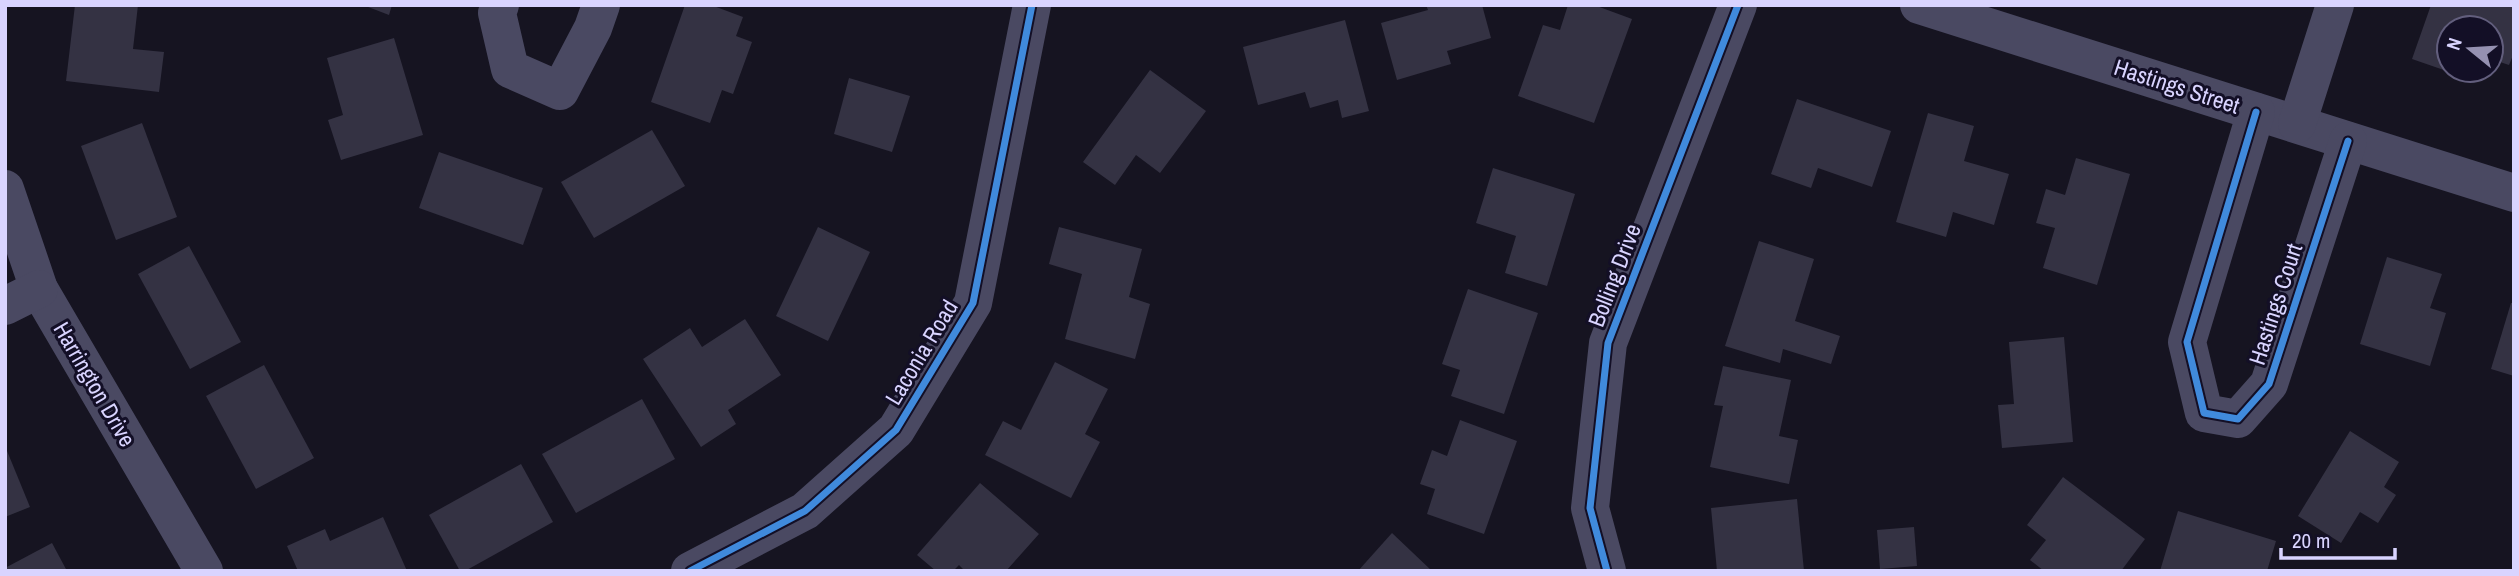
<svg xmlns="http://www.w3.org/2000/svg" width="2519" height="576" viewBox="0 0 2519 576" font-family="'Archivo Narrow',sans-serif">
<rect width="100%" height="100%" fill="#161421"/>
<g fill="#343243">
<polygon points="75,5 138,5 133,49 164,52 159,92 66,81"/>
<polygon points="363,5 392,5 389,15"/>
<polygon points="685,5 711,5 743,17 736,36 752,42 733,94 722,90 710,123 651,102"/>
<polygon points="1426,5 1482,5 1491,38 1447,51 1451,64 1397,80 1381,23 1428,10"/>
<polygon points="1568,5 1594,5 1632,19 1594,123 1518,96 1543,25 1560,30"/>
<polygon points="2431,5 2514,5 2514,53 2509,65 2491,59 2491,28 2449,28 2449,70 2467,70 2464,77 2412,59"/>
<polygon points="1345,20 1369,111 1342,118 1338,100 1310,108 1305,92 1258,105 1243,47"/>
<polygon points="394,38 423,135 341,160 328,120 343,115 327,58"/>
<polygon points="1150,70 1206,111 1160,173 1136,155 1115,185 1083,162"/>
<polygon points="849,78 910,96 892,152 834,134"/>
<polygon points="1797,99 1891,131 1872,187 1818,168 1811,188 1771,174"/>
<polygon points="1928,113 1974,126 1964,161 2009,174 1994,225 1953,212 1946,237 1896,222"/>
<polygon points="142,123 177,217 116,240 81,146"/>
<polygon points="652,130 685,186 594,238 561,182"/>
<polygon points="439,152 543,188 523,245 419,208"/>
<polygon points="2076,158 2130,174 2097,285 2043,268 2055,228 2036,223 2046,189 2065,195"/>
<polygon points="1493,168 1575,194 1547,286 1505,273 1516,236 1476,223"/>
<polygon points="818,227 870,252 828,341 776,316"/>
<polygon points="1059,227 1142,249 1129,297 1150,304 1135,359 1065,339 1082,274 1049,264"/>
<polygon points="1759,241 1814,259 1795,321 1840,336 1831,364 1783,349 1780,363 1725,346"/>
<polygon points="189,246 241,342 190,369 138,274"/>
<polygon points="2387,257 2442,274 2430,308 2446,313 2430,366 2360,344"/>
<polygon points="1468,289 1538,313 1504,414 1451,396 1460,370 1442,364"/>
<polygon points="2511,303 2514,303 2514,376 2491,369"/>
<polygon points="745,319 781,375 728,410 736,424 701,447 643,359 690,328 702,347"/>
<polygon points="2064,337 2073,442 2002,448 1998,405 2014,404 2009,342"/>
<polygon points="1055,362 1108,389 1085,434 1100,442 1071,498 985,455 1003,421 1021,430"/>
<polygon points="264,365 314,458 256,489 206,396"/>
<polygon points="1723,366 1791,380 1779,436 1798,440 1789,484 1710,467 1723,406 1714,405"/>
<polygon points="642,399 675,459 576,513 542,454"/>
<polygon points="1460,420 1517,441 1484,534 1427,514 1435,489 1420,484 1432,450 1447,456"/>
<polygon points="2350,431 2399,462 2384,487 2396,495 2378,523 2360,512 2341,543 2298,516"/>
<polygon points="5,446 30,507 5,517"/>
<polygon points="521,464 553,522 465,571 460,571 429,515"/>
<polygon points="2063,477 2145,539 2121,571 2044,571 2030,560 2046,540 2027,525"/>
<polygon points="980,483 1039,534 1006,571 965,571 959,565 953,571 936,571 917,555"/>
<polygon points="1797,499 1804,571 1717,571 1711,508"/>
<polygon points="2178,511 2276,541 2267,571 2160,571"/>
<polygon points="383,517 407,571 298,571 287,546 325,529 330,541"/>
<polygon points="1914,527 1917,566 1880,569 1877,530"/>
<polygon points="1392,533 1432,571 1358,571"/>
<polygon points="52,543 67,571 5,571 5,568"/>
</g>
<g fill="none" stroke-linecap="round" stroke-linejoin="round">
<g stroke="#4a4962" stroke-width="38">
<polyline points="500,5 497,13 510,69 560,91 593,28 601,5"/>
<polyline points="1919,5 2514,193"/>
<polyline points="2256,112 2187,342 2204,413 2238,419 2269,384 2348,141"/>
<polyline points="2297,124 2335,5"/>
<polyline points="5,189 39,289 204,571"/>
<polyline points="5,306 39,289"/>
<polyline points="690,571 805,511 896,430 973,303 1032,5"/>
<polyline points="1607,571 1590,508 1608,343 1738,5"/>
</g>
<defs>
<g id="cycleway">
<polyline points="2256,112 2187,342 2204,413 2238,419 2269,384 2348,141"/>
<polyline points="690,571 805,511 896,430 973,303 1032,5"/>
<polyline points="1607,571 1590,508 1608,343 1738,5"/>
</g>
</defs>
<use href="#cycleway" stroke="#130f26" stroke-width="11"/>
<use href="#cycleway" stroke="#408adc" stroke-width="7"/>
</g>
<g text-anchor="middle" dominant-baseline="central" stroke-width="6" stroke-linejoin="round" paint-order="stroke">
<g font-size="23" fill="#d9d4ff" stroke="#130f26">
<text transform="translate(2177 86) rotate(18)">Hastings Street</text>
<text transform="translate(1614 275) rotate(-69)">Bolling Drive</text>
<text transform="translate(2275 304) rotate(-72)">Hastings Court</text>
<text transform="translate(921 352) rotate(-59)">Laconia Road</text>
<text transform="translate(95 384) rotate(60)">Harrington Drive</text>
</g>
</g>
<rect width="2519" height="576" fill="none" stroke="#d9d4ff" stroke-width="14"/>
<g transform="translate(2470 49) rotate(288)"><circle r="33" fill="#130f26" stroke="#625e7d" stroke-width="2"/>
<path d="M0-5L12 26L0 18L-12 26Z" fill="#9591b1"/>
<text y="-10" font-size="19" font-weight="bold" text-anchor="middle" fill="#d9d4ff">N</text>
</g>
<path d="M2281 548v10h114v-10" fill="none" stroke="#d9d4ff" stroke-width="3.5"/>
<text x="2292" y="548" font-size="21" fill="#d9d4ff" stroke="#130f26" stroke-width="5" paint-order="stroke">20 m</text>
</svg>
